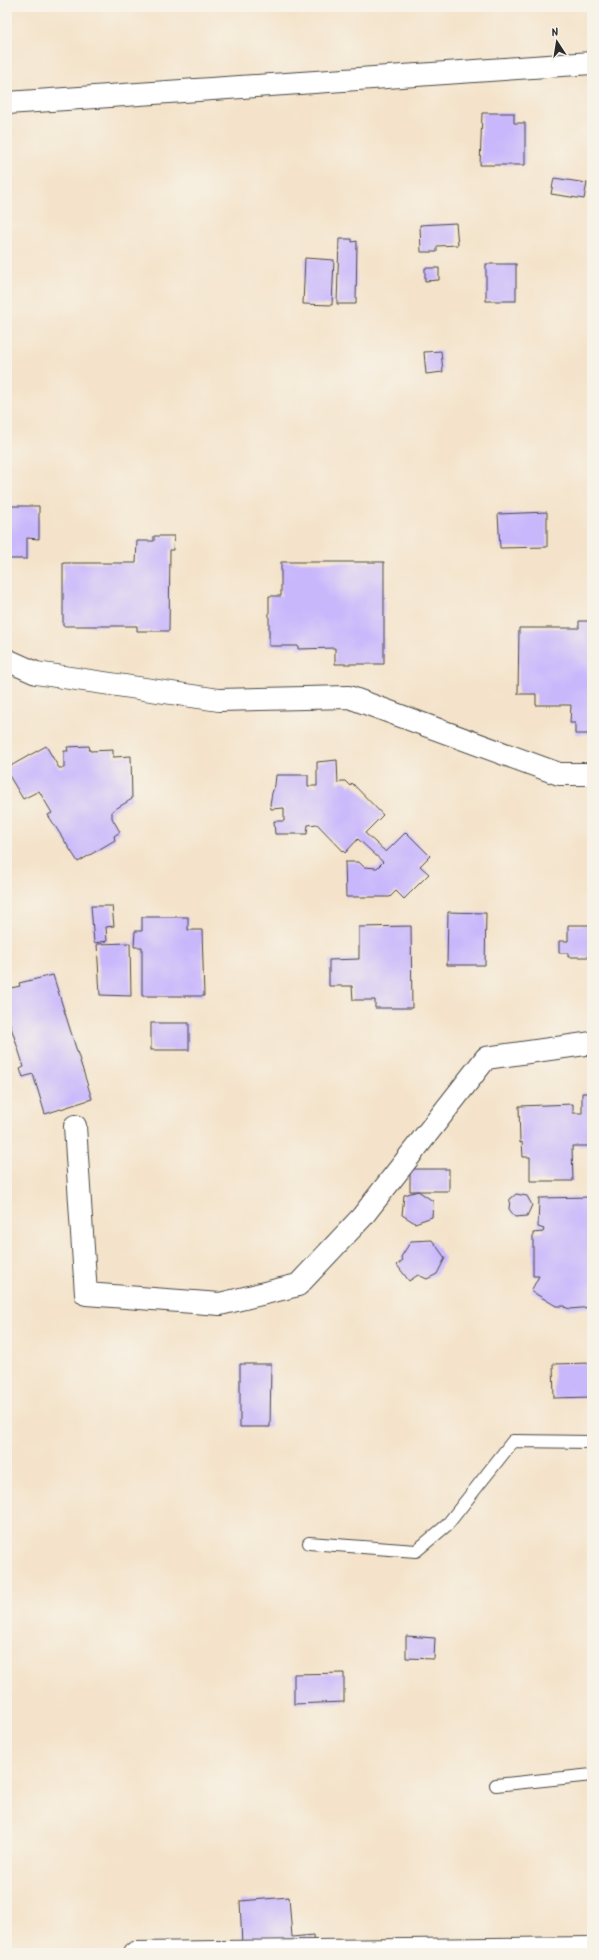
<svg xmlns="http://www.w3.org/2000/svg" width="599" height="1960" viewBox="0 0 599 1960" font-family="Kalam,sans-serif">
<rect width="100%" height="100%" fill="#f7f3e8"/>
<filter id="ink" filterUnits="userSpaceOnUse"><feTurbulence type="fractalNoise" baseFrequency=".025" numOctaves="2"/><feDisplacementMap in="SourceGraphic" scale="8" xChannelSelector="R" yChannelSelector="G"/><feConvolveMatrix kernelMatrix="1 2 1 2 8 2 1 2 1" color-interpolation-filters="sRGB"/></filter>
<filter id="wash" filterUnits="userSpaceOnUse"><feTurbulence type="fractalNoise" baseFrequency=".012" numOctaves="4" result="noise"/><feDisplacementMap in="SourceGraphic" scale="16" xChannelSelector="R" yChannelSelector="G"/><feGaussianBlur stdDeviation="0.9" result="paint"/><feColorMatrix in="noise" values="0 0 0 0 0 0 0 0 0 0 0 0 0 0 0 0 0 1.4 0 .05"/><feComposite in="paint" operator="in"/></filter>
<g filter="url(#wash)">
<rect width="100%" height="100%" fill="#f4e3ca"/>
<g id="blocks">
<g fill="#c9b7fc">
<polygon points="482,113 514,113 514,123 525,123 525,165 480,165"/>
<polygon points="554,178 587,183 584,199 551,194"/>
<polygon points="456,223 458,245 437,246 437,252 421,252 420,225"/>
<polygon points="339,239 352,239 352,242 357,241 356,304 337,304"/>
<polygon points="305,258 334,260 332,305 303,304"/>
<rect x="486" y="264" width="30" height="37"/>
<polygon points="425,268 439,268 439,280 425,281"/>
<polygon points="441,351 443,372 426,374 424,352"/>
<polygon points="7,506 39,506 39,539 27,538 27,559 7,559"/>
<polygon points="547,512 547,547 500,548 498,514"/>
<polygon points="154,536 174,536 173,550 170,550 169,631 137,631 137,626 63,626 63,563 136,563 137,541 154,541"/>
<polygon points="281,562 384,562 384,664 335,664 335,648 298,649 298,646 269,646 269,596 281,596"/>
<polygon points="579,621 592,621 592,734 575,734 575,723 570,723 571,705 536,705 536,694 518,694 519,628 579,628"/>
<polygon points="46,746 59,768 64,768 64,751 68,751 67,747 89,746 90,751 113,750 113,757 131,756 132,799 112,811 112,818 120,832 114,836 115,840 78,862 48,815 52,813 39,791 23,799 7,772 7,768"/>
<polygon points="337,760 338,784 341,781 345,781 350,786 352,783 383,815 365,833 386,852 406,832 430,856 420,866 429,874 404,899 396,891 390,897 346,897 345,862 359,862 364,867 377,868 383,862 358,839 345,853 317,824 308,825 307,834 275,834 274,821 284,821 284,808 271,809 270,804 272,793 275,785 276,775 308,775 308,786 317,786 317,762"/>
<polygon points="91,906 112,906 114,926 106,927 107,941 94,943"/>
<polygon points="448,912 486,913 485,965 447,965"/>
<polygon points="142,917 188,917 188,930 202,930 204,996 142,996 142,947 134,947 135,931 142,931"/>
<polygon points="568,925 592,925 592,957 568,957 568,953 559,953 559,941 568,941"/>
<polygon points="411,926 412,1008 375,1008 375,1000 353,1000 352,986 329,986 329,960 359,959 359,927"/>
<polygon points="130,943 131,996 100,995 97,944"/>
<polygon points="53,975 92,1099 45,1114 33,1074 23,1077 20,1069 24,1067 7,1015 7,989 20,986 19,983"/>
<rect x="151" y="1023" width="38" height="27"/>
<polygon points="582,1093 592,1093 592,1146 572,1146 573,1181 530,1181 530,1157 523,1157 522,1142 520,1143 519,1106 573,1104 573,1113 582,1113"/>
<rect x="410" y="1169" width="39" height="22"/>
<polygon points="418,1191 433,1201 432,1217 415,1223 402,1215 404,1195"/>
<polygon points="516,1194 527,1196 532,1205 527,1216 515,1217 509,1209 510,1199"/>
<polygon points="592,1197 592,1307 570,1309 564,1307 565,1306 556,1306 531,1291 539,1276 533,1276 533,1233 543,1232 544,1229 538,1227 539,1198"/>
<polygon points="432,1240 445,1258 437,1274 427,1279 418,1275 409,1281 397,1265 403,1260 401,1257 411,1241"/>
<polygon points="592,1363 592,1397 554,1398 553,1364"/>
<polygon points="240,1364 271,1364 270,1427 240,1427"/>
<polygon points="406,1636 435,1638 434,1659 406,1658"/>
<polygon points="344,1673 344,1702 294,1704 294,1674"/>
<polygon points="289,1897 292,1937 313,1935 314,1953 242,1945 240,1901"/>
</g>
</g>
</g>
<g filter="url(#ink)">
<use href="#blocks" fill-opacity="0" stroke="#494743" stroke-width="1"/>
<g fill="none" stroke-linecap="round" stroke-linejoin="round">
<defs>
<g id="service">
<polyline points="309,1543 416,1551 447,1525 513,1441 592,1442"/>
<polyline points="496,1785 592,1775"/>
</g>
<g id="minor">
<polyline points="7,103 592,63"/>
<polyline points="7,660 36,673 219,700 349,697 559,774 592,774"/>
<polyline points="75,1126 86,1294 220,1304 298,1285 362,1217 486,1058 592,1043"/>
<polyline points="135,1953 592,1948"/>
</g>
</defs>
<use href="#service" stroke="#494743" stroke-width="14"/>
<use href="#minor" stroke="#494743" stroke-width="24"/>
<use href="#service" stroke="#fff" stroke-width="12"/>
<use href="#minor" stroke="#fff" stroke-width="22"/>
</g>
</g>
<rect width="599" height="1960" fill="none" stroke="#f7f3e8" stroke-width="24"/>
<g transform="translate(557 42) rotate(348)" stroke="#f7f3e8" stroke-width="3" paint-order="stroke">
<path d="M0-3L7 15L0 10L-7 15Z" fill="#2b2b2b"/>
<text y="-6" font-size="11" font-weight="bold" text-anchor="middle" fill="#2b2b2b">N</text>
</g>
</svg>
